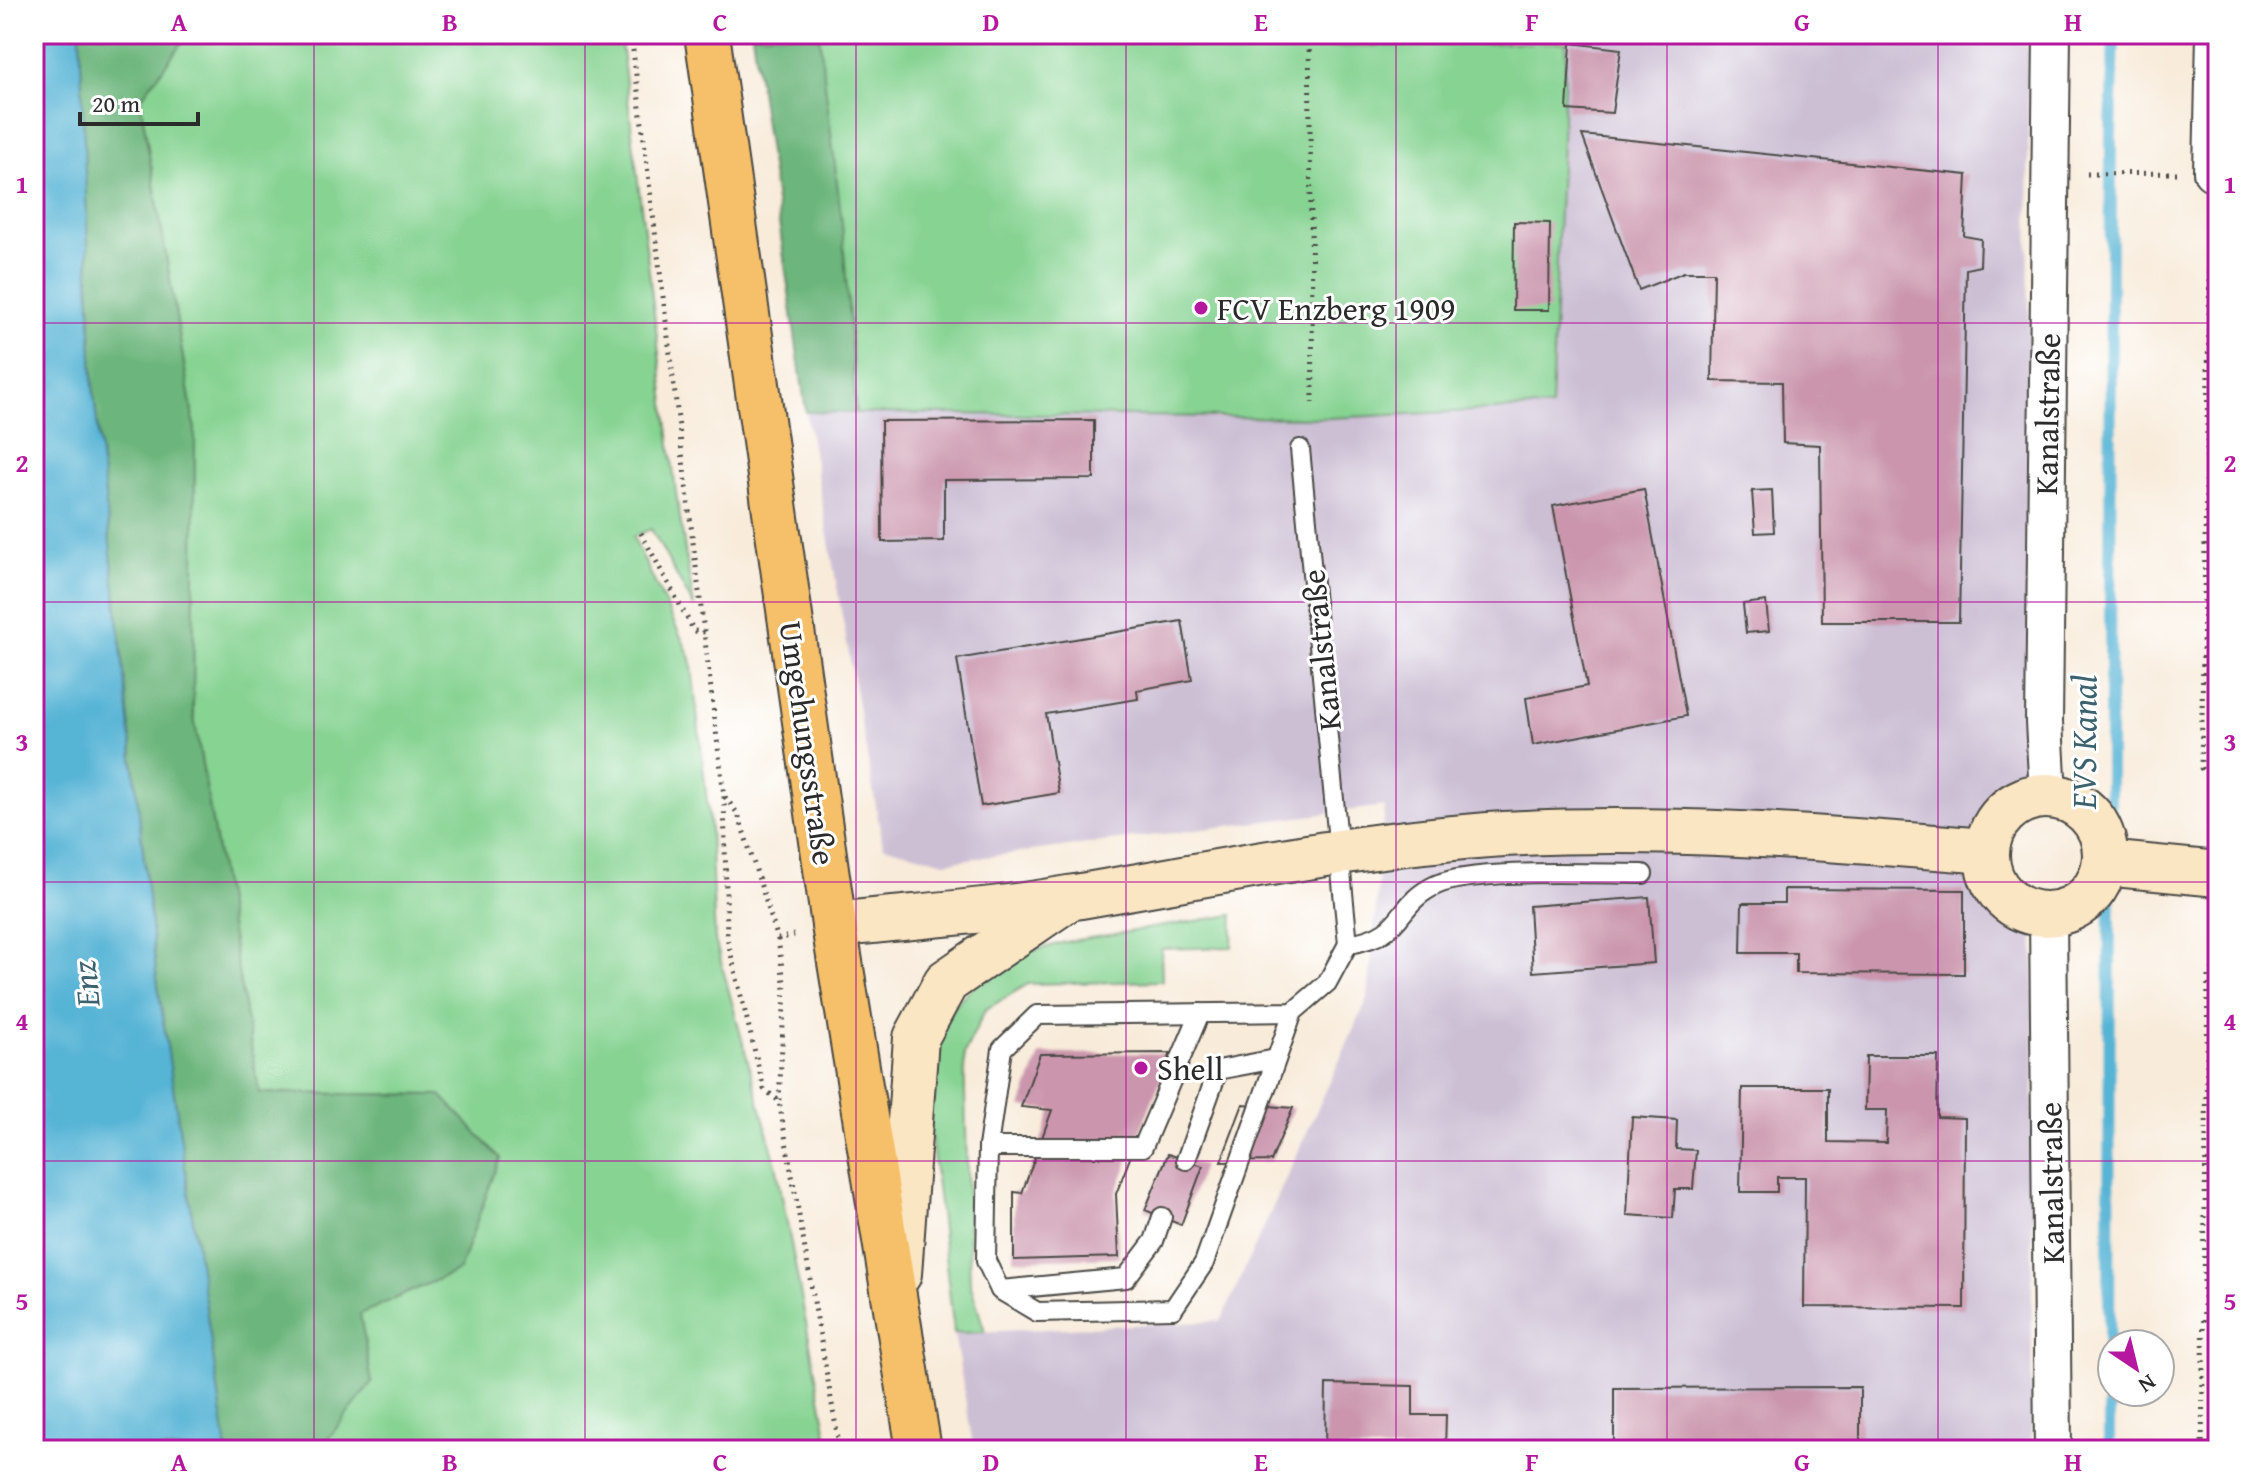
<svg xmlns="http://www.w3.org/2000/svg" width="2252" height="1484" viewBox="0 0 2252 1484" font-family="'Gentium Book Plus',serif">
<rect width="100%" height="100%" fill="#fff"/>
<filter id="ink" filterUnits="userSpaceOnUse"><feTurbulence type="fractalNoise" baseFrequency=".0125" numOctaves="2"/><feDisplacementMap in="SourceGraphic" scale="16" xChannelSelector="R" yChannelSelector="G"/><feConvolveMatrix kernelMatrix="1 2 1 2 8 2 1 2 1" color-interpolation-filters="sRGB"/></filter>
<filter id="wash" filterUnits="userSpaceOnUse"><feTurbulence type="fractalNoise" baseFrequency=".006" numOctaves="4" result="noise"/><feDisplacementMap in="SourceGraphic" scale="32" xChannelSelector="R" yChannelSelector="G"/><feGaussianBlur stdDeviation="1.8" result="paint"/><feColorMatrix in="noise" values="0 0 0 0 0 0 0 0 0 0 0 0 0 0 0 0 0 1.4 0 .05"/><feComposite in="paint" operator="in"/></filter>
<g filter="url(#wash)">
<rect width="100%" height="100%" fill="#f8ebda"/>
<polygon fill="#ccbfd4" points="1567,34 2015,34 2028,48 2030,779 1999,803 1981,829 1976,869 1989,904 2012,927 2034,936 2031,1450 974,1450 954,1333 1221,1321 1368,998 1385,806 945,862 883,846 806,412 1329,418 1551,407"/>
<g fill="#86d392" stroke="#587f5e" stroke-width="2">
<polygon points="188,34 620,34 676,493 694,607 651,529 633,537 691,658 710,828 715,940 776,1164 830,1450 319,1450 371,1383 359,1314 459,1270 441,1095 259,1093 193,712 195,430 140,99"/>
<polygon points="819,34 1320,34 1320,47 1566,42 1551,407 1329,418 856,413"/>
<polygon points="1233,915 1232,947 1161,949 1162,981 1028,984 985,1010 964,1054 970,1283 985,1332 954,1333 927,1101 932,1047 955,1004 988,973 1018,955 1065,942"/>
</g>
<g fill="#6cb57c" stroke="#4c7054" stroke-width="2">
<polygon points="80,34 188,34 140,100 195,430 193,712 259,1093 441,1095 500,1158 459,1270 360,1314 372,1383 319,1450 227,1450 156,972 93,385"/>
<polygon points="752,34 819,34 842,223 856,413 806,412"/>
</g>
<polygon fill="#56b4d5" stroke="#407080" stroke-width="2" points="34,34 80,34 93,385 156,972 227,1450 34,1450"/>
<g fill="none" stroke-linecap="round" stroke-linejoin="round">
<polyline stroke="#56b4d5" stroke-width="12" points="2109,1450 2111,135 2114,34"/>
</g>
<g id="blocks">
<g fill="#cb96ad">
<polygon points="1571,43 1621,49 1612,113 1567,110"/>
<polygon points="1582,135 1967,175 1964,236 1981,239 1980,266 1966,269 1959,622 1822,622 1820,445 1783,443 1782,382 1712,381 1714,272 1684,272 1639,290"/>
<polygon points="1514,222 1550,223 1549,310 1513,310"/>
<polygon points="1094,420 1094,479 944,480 944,541 882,542 881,421"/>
<polygon points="1644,489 1686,716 1533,745 1526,698 1587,686 1553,506"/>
<polygon points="1772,490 1774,532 1755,533 1752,491"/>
<polygon points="1766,601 1769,631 1746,633 1743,604"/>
<polygon points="1182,621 1192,680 1137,690 1138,699 1046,714 1059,793 981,806 957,659"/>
<polygon points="1784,889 1964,890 1964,974 1796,973 1796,953 1741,953 1742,903 1784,903"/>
<polygon points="1649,897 1654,963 1533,972 1529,906"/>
<polygon points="1171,1053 1116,1194 1119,1257 1014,1260 1014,1192 1022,1193 1052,1110 1021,1107 1040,1054"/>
<polygon points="1866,1056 1938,1056 1937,1117 1965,1118 1964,1308 1804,1307 1805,1177 1777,1177 1777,1192 1740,1192 1742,1088 1828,1088 1828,1142 1886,1143 1887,1110 1865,1110"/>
<polygon points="1243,1104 1293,1108 1271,1161 1221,1162"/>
<polygon points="1632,1117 1677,1120 1676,1149 1696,1150 1693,1189 1675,1189 1673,1218 1627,1215"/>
<polygon points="1168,1154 1203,1166 1181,1225 1145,1210"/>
<polygon points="1326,1384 1413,1386 1413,1415 1446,1415 1445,1450 1325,1450"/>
<polygon points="1860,1387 1860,1450 1614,1450 1614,1388"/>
</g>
</g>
</g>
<g filter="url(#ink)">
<use href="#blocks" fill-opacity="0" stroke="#4a4845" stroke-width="2"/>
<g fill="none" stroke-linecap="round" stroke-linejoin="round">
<defs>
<g id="service">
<path d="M1300 449 1348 944C1408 935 1393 905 1436 885 1472 868 1598 874 1643 874"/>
<polyline points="1293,1012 1037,1015 1002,1049 988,1147 986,1261 1000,1290 1037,1312 1173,1309 1204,1263 1293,1012 1327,983 1348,944"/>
<polyline points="988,1147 1143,1147 1200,1013"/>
<polyline points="1186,1160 1218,1070 1276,1059"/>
<polyline points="1000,1290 1126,1278 1154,1241 1162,1217"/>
</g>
<g id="minor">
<polyline points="2212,172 2215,34"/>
<polyline points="2048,795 2044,722 2052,34"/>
<polyline points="2048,915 2053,1450"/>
</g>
<g id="secondary">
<circle cx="2046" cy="855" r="59"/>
<polyline points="2105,863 2218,874"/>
<path d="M834 925C912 916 991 912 1068 898 1213 874 1357 843 1504 834 1666 825 1826 838 1987 851"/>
<polyline points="899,1274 916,1038 946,982 1064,901"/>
</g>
<polyline id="primary" points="707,34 834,925 919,1450"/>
</defs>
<use href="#service" stroke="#4a4845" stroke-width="22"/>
<use href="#minor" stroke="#4a4845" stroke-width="40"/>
<use href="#secondary" stroke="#4a4845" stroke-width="48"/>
<use href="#primary" stroke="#4a4845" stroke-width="48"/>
<g stroke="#4a4845" stroke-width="5" stroke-dasharray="2 6" stroke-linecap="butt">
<polyline points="631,34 724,796 727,938 764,1089 779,1101 840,1450"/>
<polyline points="1309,34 1313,403"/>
<polyline points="2087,174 2177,173"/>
<polyline points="2211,208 2201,768 2218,789"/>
<polyline points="641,533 694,631 705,632"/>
<polyline points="725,797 738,814 778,939 794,935"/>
<polyline points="778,939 785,989 779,1100"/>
<polyline points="2202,1450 2208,976 2218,963"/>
</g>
<use href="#service" stroke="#fff" stroke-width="18"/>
<use href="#minor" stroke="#fff" stroke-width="36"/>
<use href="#secondary" stroke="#fbe6c4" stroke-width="44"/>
<use href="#primary" stroke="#f6c06b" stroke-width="44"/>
</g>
</g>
<path fill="none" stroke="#b5179e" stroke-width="2" stroke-opacity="0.55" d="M314 34V1450M585 34V1450M856 34V1450M1126 34V1450M1396 34V1450M1667 34V1450M1938 34V1450M34 323H2218M34 602H2218M34 882H2218M34 1161H2218"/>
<g fill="#b5179e" stroke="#fff" stroke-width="3">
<circle cx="1201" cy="308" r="8"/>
<circle cx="1141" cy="1068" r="8"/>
</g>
<g text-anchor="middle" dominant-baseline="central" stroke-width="6" stroke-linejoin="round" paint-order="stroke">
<g font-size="32" fill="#2b2b2b" stroke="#fff" text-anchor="start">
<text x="1217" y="308">FCV Enzberg 1909</text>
<text x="1157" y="1068">Shell</text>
</g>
<g font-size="32" fill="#2b2b2b" stroke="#fff">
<text transform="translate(2047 414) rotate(-89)">Kanalstraße</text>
<text transform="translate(1321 650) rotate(-96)">Kanalstraße</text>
<text transform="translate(808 743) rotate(82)">Umgehungsstraße</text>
<text transform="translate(2051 1183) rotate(-91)">Kanalstraße</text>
</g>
<g font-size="34" font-style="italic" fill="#3c626f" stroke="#fff">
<text transform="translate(2083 742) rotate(-90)">EVS Kanal</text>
<text transform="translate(85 984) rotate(-96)">Enz</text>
</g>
</g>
<rect width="2252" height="1484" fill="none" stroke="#fff" stroke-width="88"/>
<g transform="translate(2136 1368) rotate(145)"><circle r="38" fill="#ffffff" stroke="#aaaaaa" stroke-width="2"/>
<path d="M0-6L14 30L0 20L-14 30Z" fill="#b5179e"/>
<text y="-12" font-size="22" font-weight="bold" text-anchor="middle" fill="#2b2b2b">N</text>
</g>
<path d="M80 112v12h118v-12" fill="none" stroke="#2b2b2b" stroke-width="4"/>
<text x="92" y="112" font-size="24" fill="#2b2b2b" stroke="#ffffff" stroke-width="6" paint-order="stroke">20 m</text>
<rect x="44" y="44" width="2164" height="1396" fill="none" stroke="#b5179e" stroke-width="3"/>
<g font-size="26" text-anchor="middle" font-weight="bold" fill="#b5179e">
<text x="179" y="31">A</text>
<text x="450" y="31">B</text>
<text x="720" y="31">C</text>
<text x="991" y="31">D</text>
<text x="1261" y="31">E</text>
<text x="1532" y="31">F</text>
<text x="1802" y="31">G</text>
<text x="2073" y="31">H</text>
<text x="22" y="193">1</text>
<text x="2230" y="193">1</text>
<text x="22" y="472">2</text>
<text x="2230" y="472">2</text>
<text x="22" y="751">3</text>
<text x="2230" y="751">3</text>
<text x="22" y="1030">4</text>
<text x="2230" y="1030">4</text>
<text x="22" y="1310">5</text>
<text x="2230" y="1310">5</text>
<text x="179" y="1471">A</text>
<text x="450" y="1471">B</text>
<text x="720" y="1471">C</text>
<text x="991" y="1471">D</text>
<text x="1261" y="1471">E</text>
<text x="1532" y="1471">F</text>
<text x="1802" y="1471">G</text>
<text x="2073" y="1471">H</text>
</g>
</svg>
